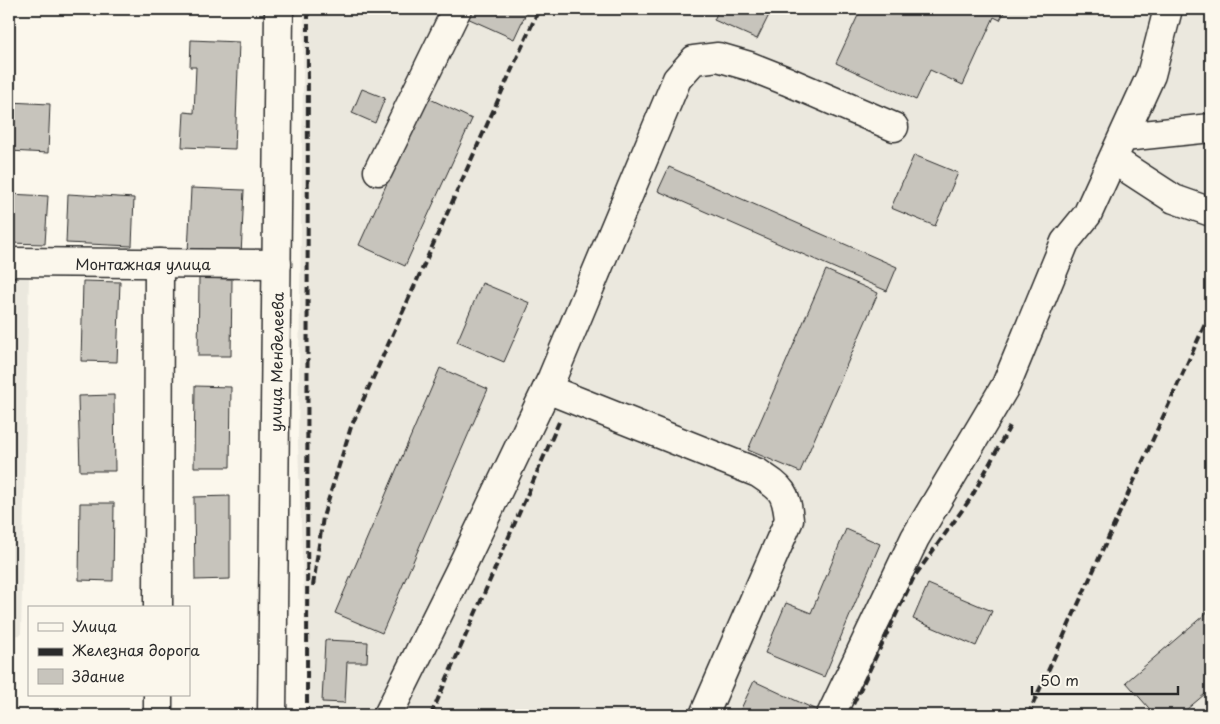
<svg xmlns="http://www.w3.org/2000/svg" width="1220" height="724" viewBox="0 0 1220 724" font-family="'Playpen Sans',sans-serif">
<rect width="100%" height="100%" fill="#fbf7ec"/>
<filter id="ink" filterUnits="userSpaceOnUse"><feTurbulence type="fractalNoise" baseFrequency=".02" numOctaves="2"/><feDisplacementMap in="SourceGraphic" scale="10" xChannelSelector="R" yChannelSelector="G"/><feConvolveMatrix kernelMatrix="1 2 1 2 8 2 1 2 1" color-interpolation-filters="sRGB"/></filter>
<g filter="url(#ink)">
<g fill="#ebe8de">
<polygon points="304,9 1211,9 1211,715 308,715 298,444"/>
<polygon points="9,276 29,277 21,635 9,636"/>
</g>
<g fill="#c7c4bc" stroke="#2b2b2b">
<polygon points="469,9 528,9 514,39 465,17"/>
<polygon points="719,9 772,9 757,39 714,20"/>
<polygon points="861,9 1006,9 1000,20 994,17 963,85 930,70 916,100 836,63"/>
<polygon points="191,40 239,42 235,149 182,147 184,112 194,113 196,67 190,67"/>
<polygon points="362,89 385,98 375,123 352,113"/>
<polygon points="426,97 472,119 405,266 359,245"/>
<polygon points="9,102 50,104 48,153 9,151"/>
<polygon points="914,155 958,173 935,226 891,208"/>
<polygon points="669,167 897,267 887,291 658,191"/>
<polygon points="191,188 244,190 241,256 188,253"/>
<polygon points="9,194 48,196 45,244 9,243"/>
<polygon points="68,194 134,198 132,246 66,243"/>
<polygon points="826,270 878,293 800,472 748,450"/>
<polygon points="199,278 232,279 231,356 198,356"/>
<polygon points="83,281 120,282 117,362 81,361"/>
<polygon points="482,283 530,303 504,362 457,342"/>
<polygon points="440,368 488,389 382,633 335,613"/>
<polygon points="195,386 231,387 230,467 194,467"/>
<polygon points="114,395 115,471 80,471 78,396"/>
<polygon points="230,496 230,579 195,580 194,497"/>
<polygon points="80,503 114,503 113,581 79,580"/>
<polygon points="846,529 880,544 824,677 765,653 786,603 811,613"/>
<polygon points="928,584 992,611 976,646 913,619"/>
<polygon points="1211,609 1211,689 1180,715 1155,715 1126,682"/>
<polygon points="325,640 368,642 367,662 347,662 345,703 322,702"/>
<polygon points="754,681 827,715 743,715 739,713"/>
</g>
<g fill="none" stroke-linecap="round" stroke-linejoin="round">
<defs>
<g id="minor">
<polyline points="1124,137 1211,128"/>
<polyline points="1114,160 1174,199 1211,212"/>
<polyline points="378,171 457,9"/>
<polyline points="9,262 277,264"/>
<path d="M547 389 758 473C782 489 786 491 789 520L704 715"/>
<polyline points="158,608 159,263"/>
<polyline points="158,695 158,715"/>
<polyline points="272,715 279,9"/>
<polyline points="388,715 459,572 552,378 677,79 694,60 718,57 749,66 787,81 894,127"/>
<polyline points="831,715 915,538 1006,385 1065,242 1087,215 1151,75 1168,9"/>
</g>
</defs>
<use href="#minor" stroke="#2b2b2b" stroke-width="31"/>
<use href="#minor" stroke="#fbf7ec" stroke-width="28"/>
<g stroke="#2b2b2b" stroke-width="4" stroke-dasharray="8 4" stroke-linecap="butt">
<polyline points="313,586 323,517 351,427 539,9"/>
<polyline points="307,715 308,9"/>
<polyline points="431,715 559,422"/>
<polyline points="848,715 914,577 971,498 1010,426"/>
<polyline points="1028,715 1211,311"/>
<polyline points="1207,715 1211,712"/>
</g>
</g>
</g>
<g text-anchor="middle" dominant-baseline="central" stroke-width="5" stroke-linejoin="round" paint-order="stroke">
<g font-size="15" fill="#2b2b2b" stroke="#fbf7ec">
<text x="143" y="263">Монтажная улица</text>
<text transform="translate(276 362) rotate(-89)">улица Менделеева</text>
</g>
</g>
<rect width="1220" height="724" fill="none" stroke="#fbf7ec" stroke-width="30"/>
<rect x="15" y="15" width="1190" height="694" fill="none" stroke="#2b2b2b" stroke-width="2" filter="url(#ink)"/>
<rect x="28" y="606" width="162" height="90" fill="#fbf7ec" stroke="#a8a59f"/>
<rect x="38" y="623" width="25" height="8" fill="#fbf7ec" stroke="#a8a59f"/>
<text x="72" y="632" font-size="15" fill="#2b2b2b">Улица</text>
<rect x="38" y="648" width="25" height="8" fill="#2b2b2b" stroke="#a8a59f"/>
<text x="72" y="656" font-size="15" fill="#2b2b2b">Железная дорога</text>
<rect x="38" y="669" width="25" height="15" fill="#c7c4bc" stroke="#a8a59f"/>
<text x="72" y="682" font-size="15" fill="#2b2b2b">Здание</text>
<path d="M1032 686v8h146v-8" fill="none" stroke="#2b2b2b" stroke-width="2.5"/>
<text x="1040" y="686" font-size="15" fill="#2b2b2b" stroke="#fbf7ec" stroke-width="4" paint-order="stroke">50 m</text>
</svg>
